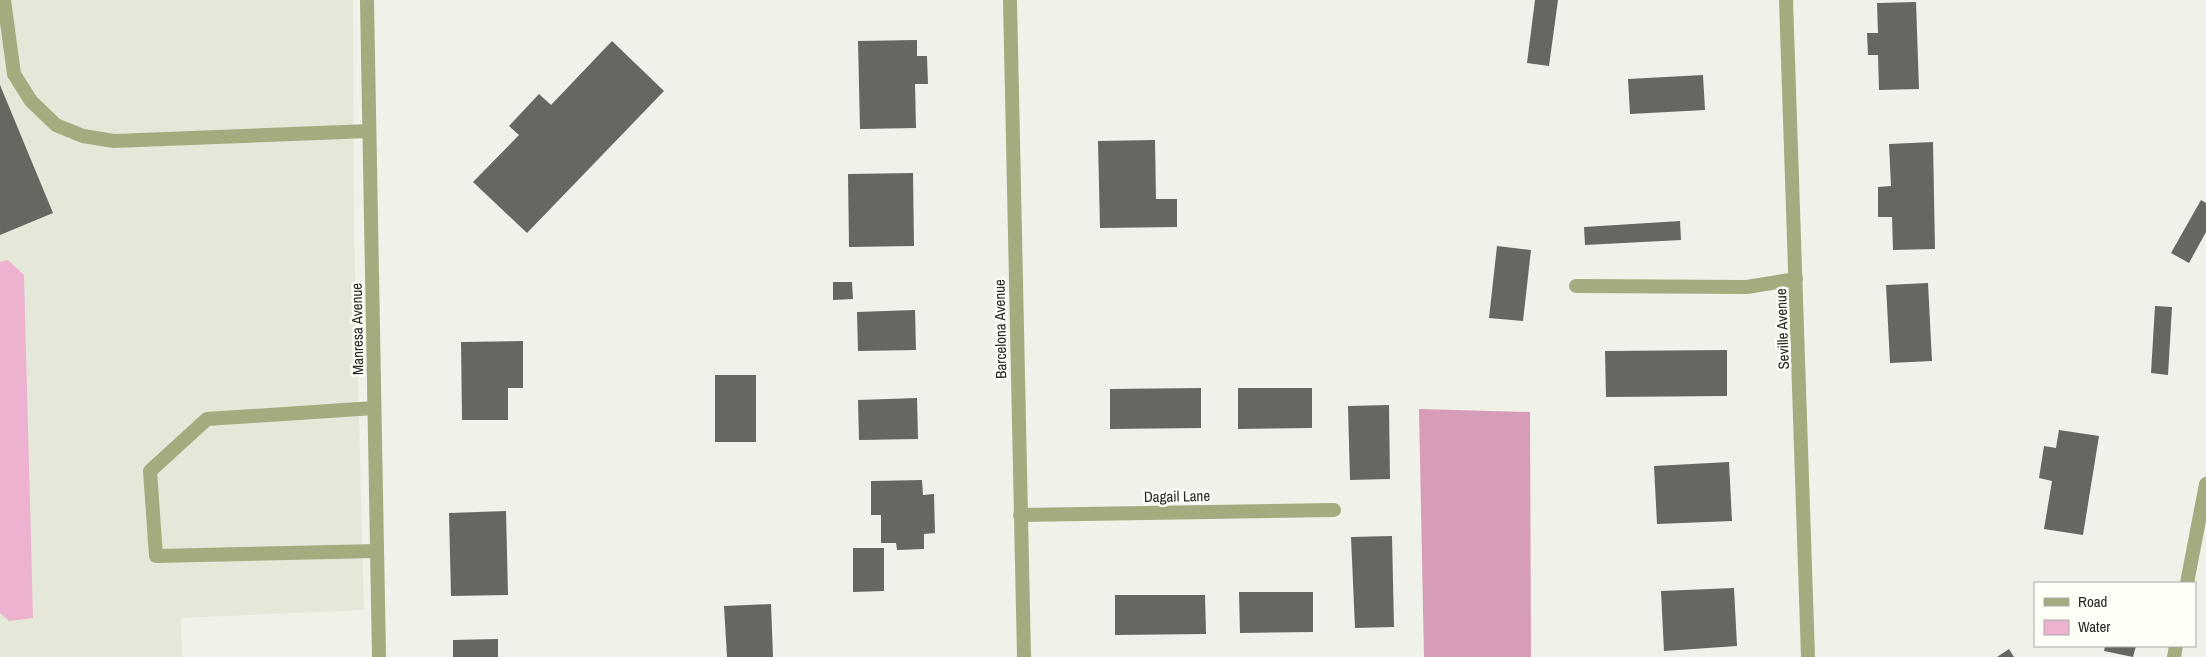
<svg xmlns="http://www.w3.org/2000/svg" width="2206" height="657" viewBox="0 0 2206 657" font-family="'Archivo Narrow',sans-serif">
<rect width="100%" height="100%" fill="#f0f1e9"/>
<polygon fill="#e5e8d8" points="0,0 353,0 354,230 364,610 181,618 182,657 0,657"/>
<polygon fill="#d69cb8" points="1419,409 1530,412 1531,657 1424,657"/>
<polygon fill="#edb2cf" points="8,260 24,275 33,618 9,621 0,613 0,262"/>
<g fill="#666761">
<polygon points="1535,0 1558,0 1549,66 1527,63"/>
<polygon points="1916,2 1919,89 1879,90 1878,55 1868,55 1867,33 1878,33 1877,3"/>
<polygon points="917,40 917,56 927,56 928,84 915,84 916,128 860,129 858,41"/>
<polygon points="612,41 664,91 527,233 473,182 519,135 509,126 539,94 551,105"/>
<polygon points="1703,75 1705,110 1630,114 1628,79"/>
<polygon points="0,85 53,213 0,235"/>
<polygon points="1155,140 1156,199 1177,199 1177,227 1100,228 1098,141"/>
<polygon points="1933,142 1935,249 1893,250 1892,217 1878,217 1878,187 1891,186 1889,144"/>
<polygon points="913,173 914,246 849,247 848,174"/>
<polygon points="2201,200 2206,203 2206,232 2189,263 2171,253"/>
<polygon points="1680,221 1681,240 1585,245 1584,227"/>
<polygon points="1497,246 1531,250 1523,321 1489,318"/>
<polygon points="833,282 852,282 853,299 833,300"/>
<polygon points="1928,283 1932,361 1890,363 1886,285"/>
<polygon points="2155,306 2172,307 2168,375 2151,373"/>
<polygon points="915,310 916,350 858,351 857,312"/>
<polygon points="523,341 523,388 508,388 508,420 462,420 461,342"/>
<polygon points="1727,350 1727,396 1606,397 1605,351"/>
<rect x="715" y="375" width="41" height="67"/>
<polygon points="1201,388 1201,428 1110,429 1110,389"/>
<polygon points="1238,388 1312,388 1312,428 1238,429"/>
<polygon points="917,398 918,439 859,440 858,400"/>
<polygon points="1389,405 1390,479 1350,480 1348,406"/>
<polygon points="2059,430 2099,436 2083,535 2044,529 2052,481 2039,478 2044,446 2056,448"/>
<polygon points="1729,462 1732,521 1657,524 1654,466"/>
<polygon points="922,480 923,495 934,494 935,533 924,534 924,549 897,550 896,543 881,543 881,515 871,515 871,481"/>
<polygon points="506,511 508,595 451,596 449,513"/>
<polygon points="1392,536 1394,627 1355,628 1351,537"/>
<polygon points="853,548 884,548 884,591 853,592"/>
<polygon points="1734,588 1737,646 1664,651 1661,591"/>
<polygon points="1239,592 1313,592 1313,632 1240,633"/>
<polygon points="1115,595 1205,595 1206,634 1115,635"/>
<polygon points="771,604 773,657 727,657 724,606"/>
<polygon points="498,639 498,657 453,657 453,640"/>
<polygon points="2105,646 2136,646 2133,657 2104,651"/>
<polygon points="2009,649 2014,657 1997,657"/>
</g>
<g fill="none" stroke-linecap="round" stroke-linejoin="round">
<g stroke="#a5ab7e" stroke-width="14">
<polyline points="4,0 14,74 31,101 56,125 83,136 114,141 369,131"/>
<polyline points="1576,286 1747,287 1796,279"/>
<polyline points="374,408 207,419 150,471 156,556 377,551"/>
</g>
<g stroke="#a5ab7e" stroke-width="14">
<polyline points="367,0 379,657"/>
<polyline points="1010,0 1024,657"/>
<polyline points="1786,0 1808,657"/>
<polyline points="1020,515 1334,510"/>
<polyline points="2187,583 2206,484"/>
<polyline points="2174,657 2176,646"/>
</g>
</g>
<g text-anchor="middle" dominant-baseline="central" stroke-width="5" stroke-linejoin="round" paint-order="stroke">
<g font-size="15" fill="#282926" stroke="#fdfff6">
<text transform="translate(357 329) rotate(-91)">Manresa Avenue</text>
<text transform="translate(1000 329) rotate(-91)">Barcelona Avenue</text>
<text transform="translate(1782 329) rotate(-92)">Seville Avenue</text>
<text transform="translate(1177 496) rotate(-1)">Dagail Lane</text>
</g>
</g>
<rect x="2034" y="582" width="162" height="65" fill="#fdfff6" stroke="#a8a9a3"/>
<rect x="2044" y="598" width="25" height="8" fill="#a5ab7e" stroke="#a8a9a3"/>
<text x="2078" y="607" font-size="15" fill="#282926">Road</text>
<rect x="2044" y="620" width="25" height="15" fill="#edb2cf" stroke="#a8a9a3"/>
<text x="2078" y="632" font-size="15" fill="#282926">Water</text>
</svg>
